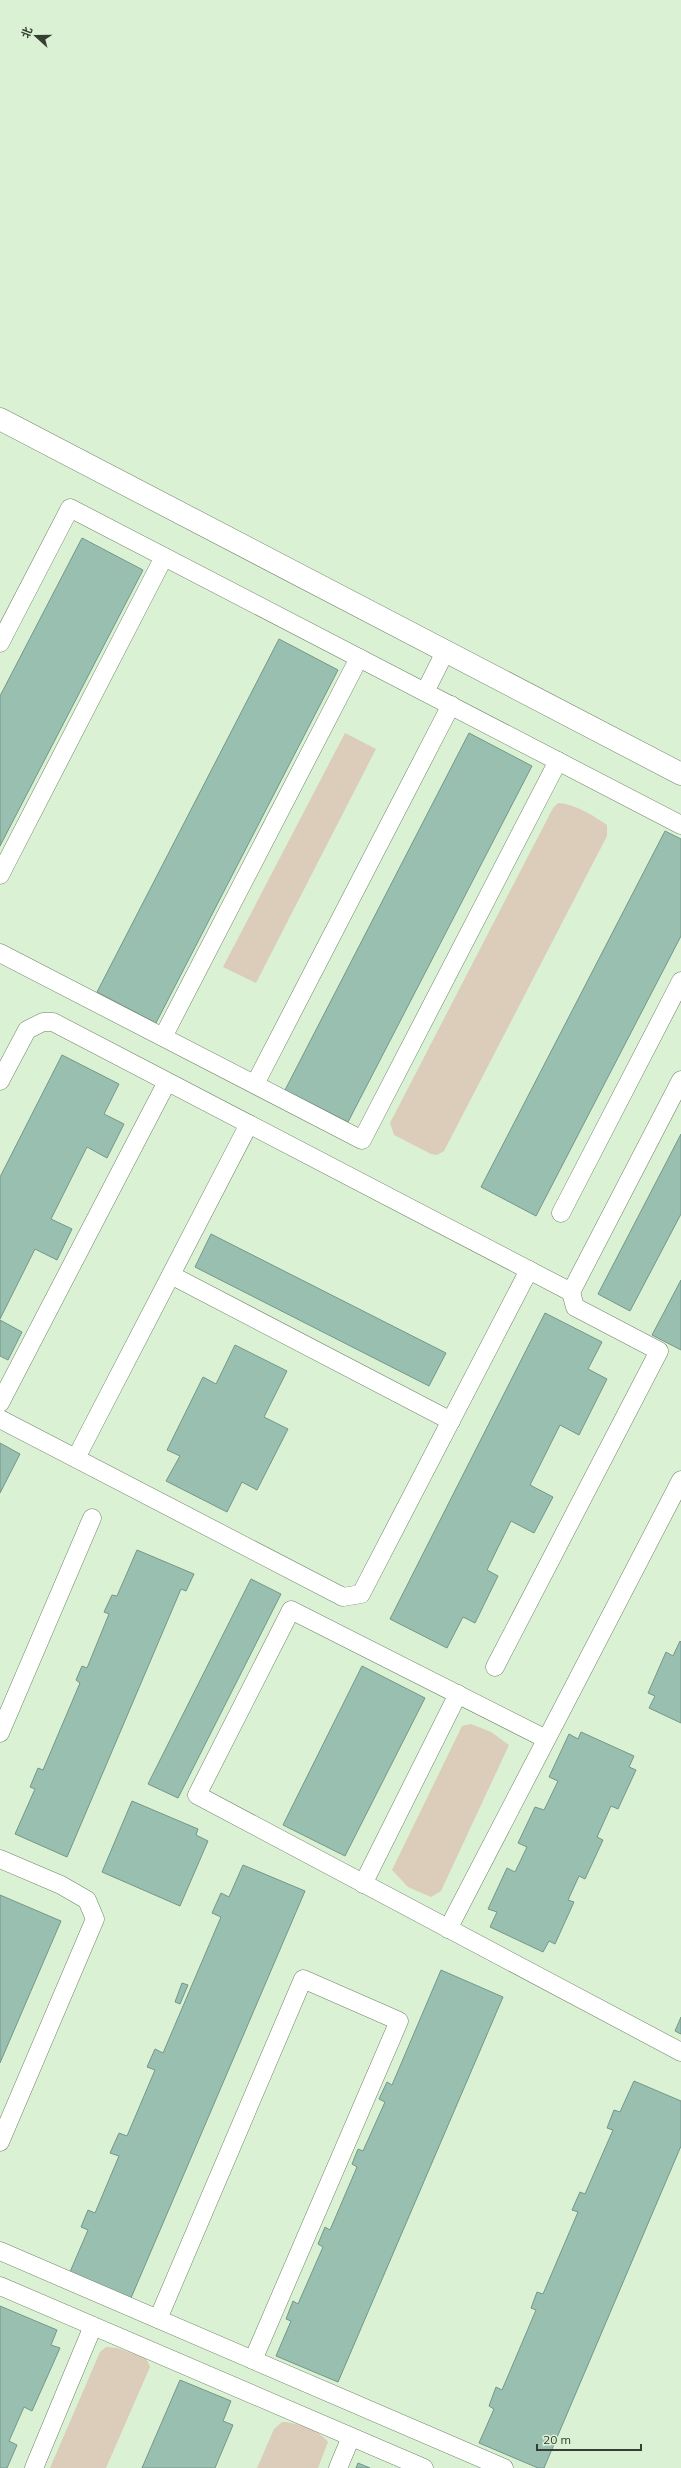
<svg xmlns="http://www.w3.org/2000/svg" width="681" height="2468" viewBox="0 0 681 2468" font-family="Mulish,'Noto Sans SC',sans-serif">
<rect width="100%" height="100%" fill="#dbf1d3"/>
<g fill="#dbcdb9">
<polygon points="345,733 376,749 256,983 223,967"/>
<path d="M558 803C575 804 594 816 607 825V836L444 1151 437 1155 431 1154 394 1135 390 1123 553 808Z"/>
<polygon points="471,1724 491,1732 509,1745 441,1891 431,1897 408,1887 392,1870 462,1726"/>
<polygon points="106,2347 117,2348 146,2358 150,2367 106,2468 50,2468 100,2352"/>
<path d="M282 2422C296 2422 319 2430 328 2442L318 2468H257L274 2429Z"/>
</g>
<g fill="#99bfb0" stroke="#73988a">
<polygon points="82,538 143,570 0,846 0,696"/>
<polygon points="279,639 338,670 156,1023 97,992"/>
<polygon points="469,733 532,766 348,1122 285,1090"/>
<polygon points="665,831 681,839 681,936 536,1216 481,1187"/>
<polygon points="62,1055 119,1084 104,1114 124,1124 107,1158 87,1147 51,1219 72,1229 57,1260 35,1249 0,1319 0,1177"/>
<polygon points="681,1134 681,1214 630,1311 598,1294"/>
<polygon points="211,1234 446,1353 429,1386 195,1267"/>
<polygon points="681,1280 681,1350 652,1335"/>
<polygon points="545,1313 602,1342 588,1369 607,1379 579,1435 560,1425 530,1485 553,1497 534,1533 511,1521 487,1570 498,1576 475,1623 463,1617 447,1648 390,1619"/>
<polygon points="0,1320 22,1332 8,1360 0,1356"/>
<polygon points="235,1345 287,1371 264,1417 288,1429 257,1490 242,1482 227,1512 166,1481 180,1456 167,1450 203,1377 216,1384"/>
<polygon points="0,1443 20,1454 0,1493"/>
<polygon points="137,1550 194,1574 186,1591 181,1589 67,1857 15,1834 35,1789 30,1787 38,1768 43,1770 80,1683 76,1680 82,1666 87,1668 109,1614 104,1612 112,1595 117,1596"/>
<polygon points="251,1579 281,1594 178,1798 148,1784"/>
<polygon points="680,1641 681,1642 681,1723 649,1708 655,1696 648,1693 666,1652 673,1656"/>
<polygon points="362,1666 425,1698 345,1856 283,1825"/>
<polygon points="581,1732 634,1756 629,1767 636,1770 618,1809 611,1806 597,1837 603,1840 585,1879 579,1876 568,1900 574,1902 555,1944 549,1941 543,1952 490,1927 497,1912 488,1909 507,1868 515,1872 527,1847 518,1843 535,1807 544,1810 558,1781 549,1777 569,1734 578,1739"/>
<polygon points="132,1801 198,1829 196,1835 208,1841 180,1906 102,1872"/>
<polygon points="243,1865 305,1891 131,2298 70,2272 88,2230 81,2227 88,2210 95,2213 119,2156 110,2153 119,2133 127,2136 155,2070 147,2067 155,2049 163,2053 221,1917 212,1913 221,1893 229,1897"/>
<polygon points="0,1895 61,1921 0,2063"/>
<polygon points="441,1970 503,1997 338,2382 276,2356 291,2321 286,2319 293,2301 298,2304 323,2247 318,2244 325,2227 330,2230 357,2167 352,2164 358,2149 363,2151 385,2102 379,2099 387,2082 392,2085"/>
<polygon points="182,1983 188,1985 180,2004 175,2002"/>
<polygon points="681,2017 681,2034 675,2031"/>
<polygon points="634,2081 681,2101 681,2146 544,2468 538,2468 479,2443 494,2409 489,2406 496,2387 502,2390 536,2310 531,2308 537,2292 543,2294 578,2212 572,2210 580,2192 585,2194 613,2130 607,2128 614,2110 620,2112"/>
<polygon points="0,2306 57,2330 51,2345 60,2348 32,2411 24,2407 9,2441 17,2445 7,2468 0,2468"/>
<polygon points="180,2380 231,2401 223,2421 233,2425 215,2468 142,2468"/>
<polygon points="358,2463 370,2468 356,2468"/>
</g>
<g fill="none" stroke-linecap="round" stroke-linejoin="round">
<defs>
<g id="lane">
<polyline points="0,643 70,508 681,825"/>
<polyline points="425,692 445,652"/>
<polyline points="0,875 164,557"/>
<polyline points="0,953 362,1140 558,761"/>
<polyline points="163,1037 359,658"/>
<polyline points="0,1081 27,1030 43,1022 53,1022 571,1292 681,1080"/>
<polyline points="255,1084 451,705"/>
<polyline points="561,1213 681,981"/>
<polyline points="171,1275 451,1421"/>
<polyline points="0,1403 167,1082"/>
<polyline points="0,1419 343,1597 361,1594 529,1270"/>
<polyline points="76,1458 249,1124"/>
<polyline points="495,1667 659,1351 575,1307 571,1292"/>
<polyline points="0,1733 92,1518"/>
<polyline points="546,1739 291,1610 197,1795 681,2052"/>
<polyline points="0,1859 61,1885 87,1900 95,1919 0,2142"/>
<polyline points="363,1884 458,1694"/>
<polyline points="448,1929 681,1480"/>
<polyline points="0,2251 504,2468"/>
<polyline points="0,2286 424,2468"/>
<polyline points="158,2319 303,1979 399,2021 253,2360"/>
<polyline points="34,2468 93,2326"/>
<polyline points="338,2468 351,2437"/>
</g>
<polyline id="secondary" points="0,419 681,774"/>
</defs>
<use href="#lane" stroke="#708469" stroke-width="19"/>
<use href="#secondary" stroke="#708469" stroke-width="23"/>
<use href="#lane" stroke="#fff" stroke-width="18"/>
<use href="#secondary" stroke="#fff" stroke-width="22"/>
</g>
<g transform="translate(36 36) rotate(291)" stroke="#dbf1d3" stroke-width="3" paint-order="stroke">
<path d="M0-3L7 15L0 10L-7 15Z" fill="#353e32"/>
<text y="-6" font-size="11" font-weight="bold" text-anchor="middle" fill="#353e32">北</text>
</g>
<path d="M537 2444v6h104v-6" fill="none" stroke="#353e32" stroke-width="2"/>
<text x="543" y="2444" font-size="12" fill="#353e32" stroke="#dbf1d3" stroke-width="3" paint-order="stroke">20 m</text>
</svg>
